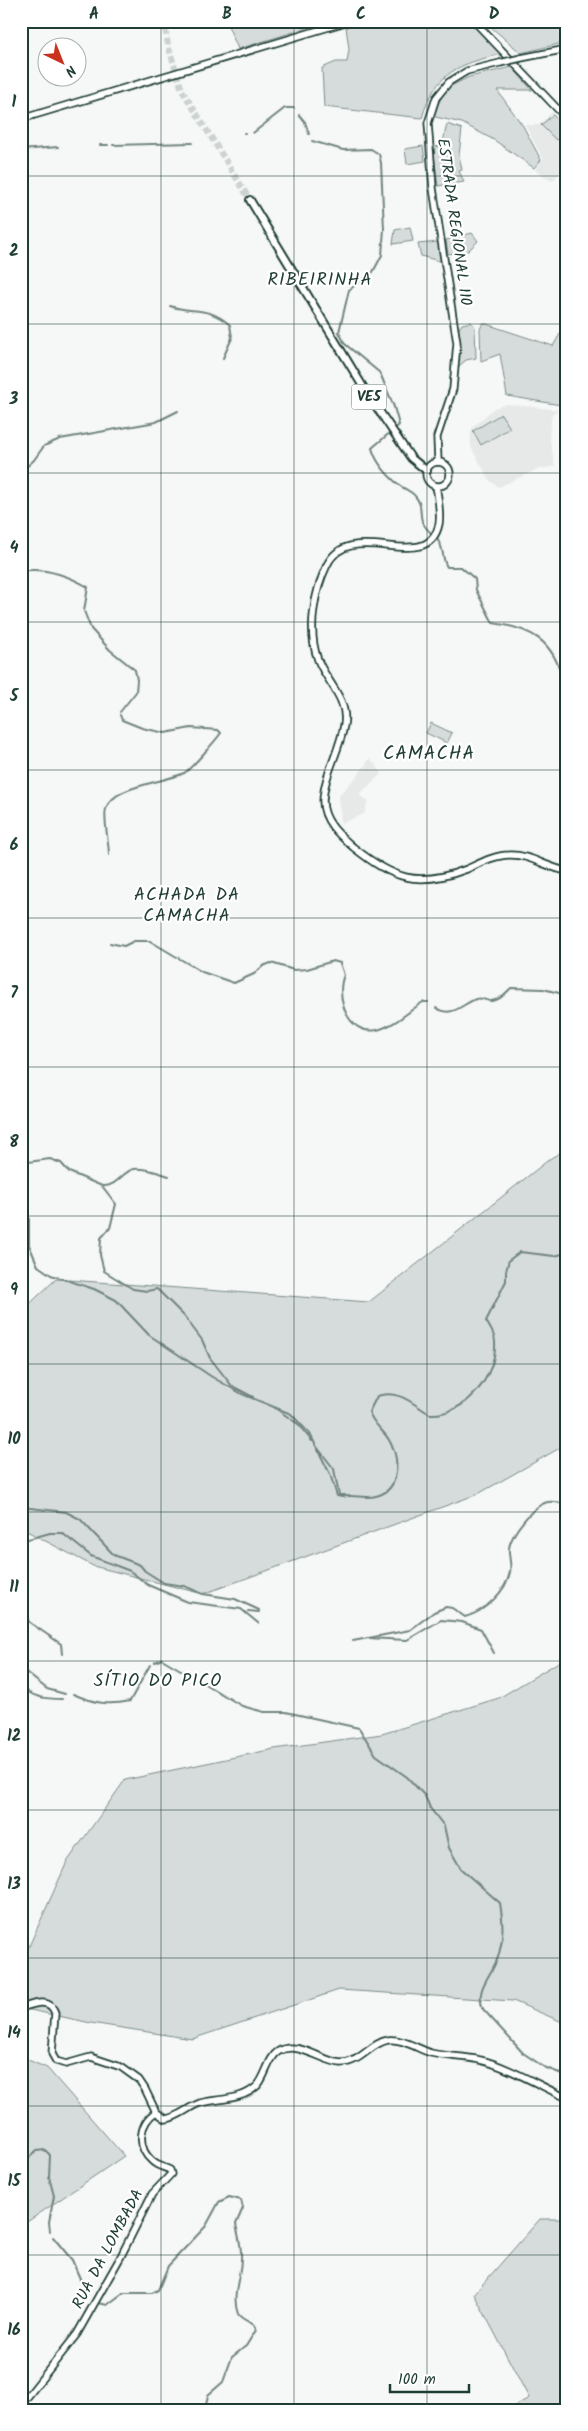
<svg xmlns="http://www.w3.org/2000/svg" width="588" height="2431" viewBox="0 0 588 2431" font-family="Kalam,sans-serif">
<rect width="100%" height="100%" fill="#f6f7f7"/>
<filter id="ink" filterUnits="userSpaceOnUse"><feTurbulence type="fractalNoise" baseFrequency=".02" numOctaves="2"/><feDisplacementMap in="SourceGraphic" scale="10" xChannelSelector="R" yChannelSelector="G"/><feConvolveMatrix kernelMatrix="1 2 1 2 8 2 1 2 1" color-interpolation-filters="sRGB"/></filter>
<g filter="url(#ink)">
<g fill="#e6e9e8">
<polygon points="552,112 567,129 567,166 552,181 535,170 543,159 525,125 539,125"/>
<polygon points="507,404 559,410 552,414 549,435 555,466 536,470 499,487 490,481 471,447 471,433 472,428 494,408"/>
<polygon points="370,758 382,773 359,795 368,801 364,814 341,823 339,795 359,774"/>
</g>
<g fill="#d6dcdb" stroke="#7a8c88">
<polygon points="226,21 330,21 238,49"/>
<path d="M367 21H470L503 54C460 63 435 72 422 118L324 107 322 68 336 62H347L349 49 346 27Z"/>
<polygon points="484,21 567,21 567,42 521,53"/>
<polygon points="512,67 532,90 497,90 523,126 541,160 534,168 494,140 462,123 431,116 447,88 469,77"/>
<polygon points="553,115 567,130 556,140 541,125"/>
<polygon points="447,124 462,129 459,155 462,170 459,171 464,182 438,186 433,147 442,146"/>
<polygon points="423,146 425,161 407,164 405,149"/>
<polygon points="410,227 413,241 393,244 395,230"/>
<polygon points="472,233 478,241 468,251 448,254 446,240"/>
<polygon points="438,242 441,260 439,261 421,256 418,244"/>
<polygon points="471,322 475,327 476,358 466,360 458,367 458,330 462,324"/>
<polygon points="483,323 553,346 563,329 567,331 567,406 507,396 500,354 481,361 480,329"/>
<polygon points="501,414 510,428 481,445 473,431"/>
<polygon points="431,723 452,733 447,743 426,733"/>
<polygon points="567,1149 567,1444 478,1494 203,1594 93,1566 21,1528 21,1312 56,1279 369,1302 551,1158"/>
<polygon points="567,1657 567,2024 513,2001 339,1990 192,2039 91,2023 21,2008 21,1964 67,1862 125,1780 274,1749 382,1734 499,1698"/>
<polygon points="21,2057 47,2068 124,2156 21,2226"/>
<polygon points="540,2219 567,2219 567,2410 507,2410 529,2398 474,2294"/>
</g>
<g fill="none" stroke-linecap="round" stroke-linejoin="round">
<g stroke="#72857f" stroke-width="2">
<polyline points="299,115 305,122 309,134"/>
<polyline points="244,133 245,133"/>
<polyline points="253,133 285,108 294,108"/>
<path d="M312 141 343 150 371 149 379 154 381 163 384 229 382 255 373 272 349 290 339 332 345 344 380 373 394 407 399 425 372 448C376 463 387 475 399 485 404 489 411 491 415 496 423 505 419 511 422 521 426 531 434 534 439 542 444 550 442 559 447 567H461L475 579 476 590 493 623C531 628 553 640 563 680L567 682"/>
<polyline points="100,145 108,145"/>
<polyline points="113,145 192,143"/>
<polyline points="21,150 58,147"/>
<path d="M170 306C193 314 207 305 230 325L232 338 223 358"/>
<polyline points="21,472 34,460 44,446 60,439 156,422 178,411"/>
<path d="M21 571C45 567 67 575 88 587L84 611 91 629 110 650 135 670 137 680 136 692 120 712"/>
<path d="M109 855C109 843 103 817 106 809 113 785 164 783 184 773 190 770 216 740 221 733L218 730 191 728 165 733 142 728 122 720 120 715"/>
<path d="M110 943 124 946 134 941H150L202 972 234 983 254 974 263 966 271 963 294 970 307 969 333 961 340 963 344 975C335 996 347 1036 377 1030 394 1026 408 1012 423 1002H428"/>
<path d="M436 1008C453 1018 460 1005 476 999 482 997 485 1001 491 1001 499 1001 506 993 511 988L543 989 567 995"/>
<polyline points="21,1163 50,1159 61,1163 69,1172 102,1186 116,1204 110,1228 101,1238 100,1255 104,1271 133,1289 147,1291 157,1289 184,1316 202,1340 210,1358 232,1386 253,1397"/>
<path d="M103 1186C116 1187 123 1171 134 1169 145 1167 159 1173 169 1176"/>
<path d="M21 1196 29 1219V1245L38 1266 51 1275 94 1289 116 1300 149 1335 212 1377 242 1394 291 1414 310 1434 330 1474 337 1496 342 1497C353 1494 365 1499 376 1496 401 1490 400 1458 389 1440 383 1430 373 1424 369 1412L377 1396C400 1389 412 1404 430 1414 465 1416 497 1376 495 1342 495 1334 490 1328 486 1321L506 1281V1271L509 1260 520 1252 554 1256 567 1253"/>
<polyline points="275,1408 298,1424 312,1441"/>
<polyline points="317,1447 334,1469 339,1495 345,1495"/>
<polyline points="21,1507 66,1512 80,1519 114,1555 140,1565 145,1571 164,1583 184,1586 203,1594 235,1599 259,1610"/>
<polyline points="21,1541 50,1533 62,1533 91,1556 130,1571 148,1585 188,1602 241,1609 258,1623"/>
<polyline points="21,1605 29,1622 61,1644 62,1654"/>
<polyline points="248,1611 259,1612"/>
<polyline points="367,1638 407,1640 441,1620 462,1622 481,1629 494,1653"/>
<path d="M353 1641 410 1630 434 1612 446 1607 452 1608 465 1617C484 1612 506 1592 510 1572 512 1564 508 1556 509 1548 511 1534 533 1505 548 1502 555 1501 561 1503 567 1506"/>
<path d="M155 1662 162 1659 242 1706 264 1712H286L359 1728 376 1755 407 1777 425 1796 430 1808 444 1826 449 1848 461 1869 500 1903C503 1922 504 1936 499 1954 494 1974 474 1987 483 2009L523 2053 544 2067 567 2076"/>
<polyline points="23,1670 47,1689 65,1694"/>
<path d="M21 1685C30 1698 48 1699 62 1699"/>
<path d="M73 1694C94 1703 108 1706 130 1701L150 1665"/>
<polyline points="21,2164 37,2151 45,2150 50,2155 49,2177 54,2196 49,2222 50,2231"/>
<polyline points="53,2237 72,2260 84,2288"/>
<path d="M99 2303 107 2305 123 2293H152L158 2290 168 2266 206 2226 219 2202 229 2197 241 2200 243 2208 236 2224C238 2236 242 2246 241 2259 241 2276 231 2296 238 2314 241 2319 250 2322 254 2325L256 2330 246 2346 232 2357 223 2382 208 2395 206 2405 208 2410"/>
</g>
<polyline stroke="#cbd2d0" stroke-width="6" stroke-dasharray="6 3" stroke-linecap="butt" points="164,21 168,45 182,90 250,200"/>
<defs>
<g id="secondary">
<polyline points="474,21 567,119"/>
<polyline points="521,58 567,49"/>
<polyline points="21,119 349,21"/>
<circle cx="438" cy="474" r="12"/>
<polyline points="438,462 437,437 453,389 457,343 433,188 428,123 436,98 449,82 467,71 500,63"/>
<path d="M436 486C438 498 441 512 439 524 428 577 351 516 327 565 314 592 307 631 318 660 326 681 349 700 344 725 340 750 324 775 323 801 323 821 339 835 353 847 393 879 417 888 467 869 480 863 495 855 509 855 530 854 547 868 567 871"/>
<path d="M21 2008C33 2004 50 1997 55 2013L52 2054 56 2061 66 2064 91 2057 121 2067 139 2080 145 2089 156 2112 166 2119C179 2117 188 2107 200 2103 220 2098 241 2101 257 2086 266 2077 268 2057 279 2051 298 2040 323 2062 341 2063 361 2063 370 2043 388 2040 402 2038 418 2049 431 2053 447 2057 464 2056 480 2060 505 2065 542 2087 567 2098"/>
<path d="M21 2405 77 2334 120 2258 152 2194 171 2174 170 2170C164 2167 157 2166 152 2161 136 2147 139 2123 156 2112"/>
</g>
<polyline id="primary" points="250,200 365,390 411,458 427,471"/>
</defs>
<use href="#secondary" stroke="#1f3d34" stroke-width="9"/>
<use href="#primary" stroke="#1f3d34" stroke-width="10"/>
<use href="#secondary" stroke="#fff" stroke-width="5.5"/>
<use href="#primary" stroke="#fff" stroke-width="6"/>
<defs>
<polyline id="secondary-bridge" points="500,63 521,58"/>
</defs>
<use href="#secondary-bridge" stroke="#1f3d34" stroke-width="9" stroke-linecap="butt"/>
<use href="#secondary-bridge" stroke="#fff" stroke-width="5.5"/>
</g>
</g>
<path fill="none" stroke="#1f3d34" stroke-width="1" stroke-opacity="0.55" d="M161 21V2410M294 21V2410M427 21V2410M21 176H567M21 324H567M21 473H567M21 622H567M21 770H567M21 918H567M21 1067H567M21 1216H567M21 1364H567M21 1512H567M21 1661H567M21 1810H567M21 1958H567M21 2106H567M21 2255H567"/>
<g text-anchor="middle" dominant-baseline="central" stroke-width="4.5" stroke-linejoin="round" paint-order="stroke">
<rect fill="#fff" stroke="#627771" stroke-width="1" x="351.5" y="384.5" width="35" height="25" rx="4"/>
<g font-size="15" font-weight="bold" fill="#1f3d34">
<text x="369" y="397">VE5</text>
</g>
<g font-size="16" fill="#1f3d34" stroke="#fff">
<text transform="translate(454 222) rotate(82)">ESTRADA REGIONAL 110</text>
<text transform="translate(108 2249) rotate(-62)">RUA DA LOMBADA</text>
</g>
<g font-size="18" letter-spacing="1" fill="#1f3d34" stroke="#fff">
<text x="320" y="280">RIBEIRINHA</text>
<text x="187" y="895">ACHADA DA<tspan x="187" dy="21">CAMACHA</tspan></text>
<text x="158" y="1681">SÍTIO DO PICO</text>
</g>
<g font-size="19" letter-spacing="1" fill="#1f3d34" stroke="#fff">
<text x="429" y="754">CAMACHA</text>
</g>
</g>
<rect width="588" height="2431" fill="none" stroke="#fff" stroke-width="55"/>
<g transform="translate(62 62) rotate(137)"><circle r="24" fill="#ffffff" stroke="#a5b1ae"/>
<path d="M0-4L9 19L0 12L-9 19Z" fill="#c8321e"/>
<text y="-8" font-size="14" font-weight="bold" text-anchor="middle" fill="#1f3d34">N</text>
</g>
<path d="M390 2384v8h79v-8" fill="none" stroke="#1f3d34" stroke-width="2.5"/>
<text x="398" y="2384" font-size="15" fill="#1f3d34" stroke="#ffffff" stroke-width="4" paint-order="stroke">100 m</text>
<rect x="28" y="28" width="532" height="2376" fill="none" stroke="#1f3d34" stroke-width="2"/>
<g font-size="16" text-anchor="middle" font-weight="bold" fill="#1f3d34">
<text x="94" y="19">A</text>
<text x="227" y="19">B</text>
<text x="361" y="19">C</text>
<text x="494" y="19">D</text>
<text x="14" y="107">1</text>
<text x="14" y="256">2</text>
<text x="14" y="404">3</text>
<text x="14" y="553">4</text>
<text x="14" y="701">5</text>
<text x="14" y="850">6</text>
<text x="14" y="998">7</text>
<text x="14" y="1147">8</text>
<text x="14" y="1295">9</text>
<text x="14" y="1444">10</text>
<text x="14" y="1592">11</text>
<text x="14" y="1741">12</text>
<text x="14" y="1889">13</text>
<text x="14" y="2038">14</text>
<text x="14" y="2186">15</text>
<text x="14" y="2335">16</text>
</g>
</svg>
